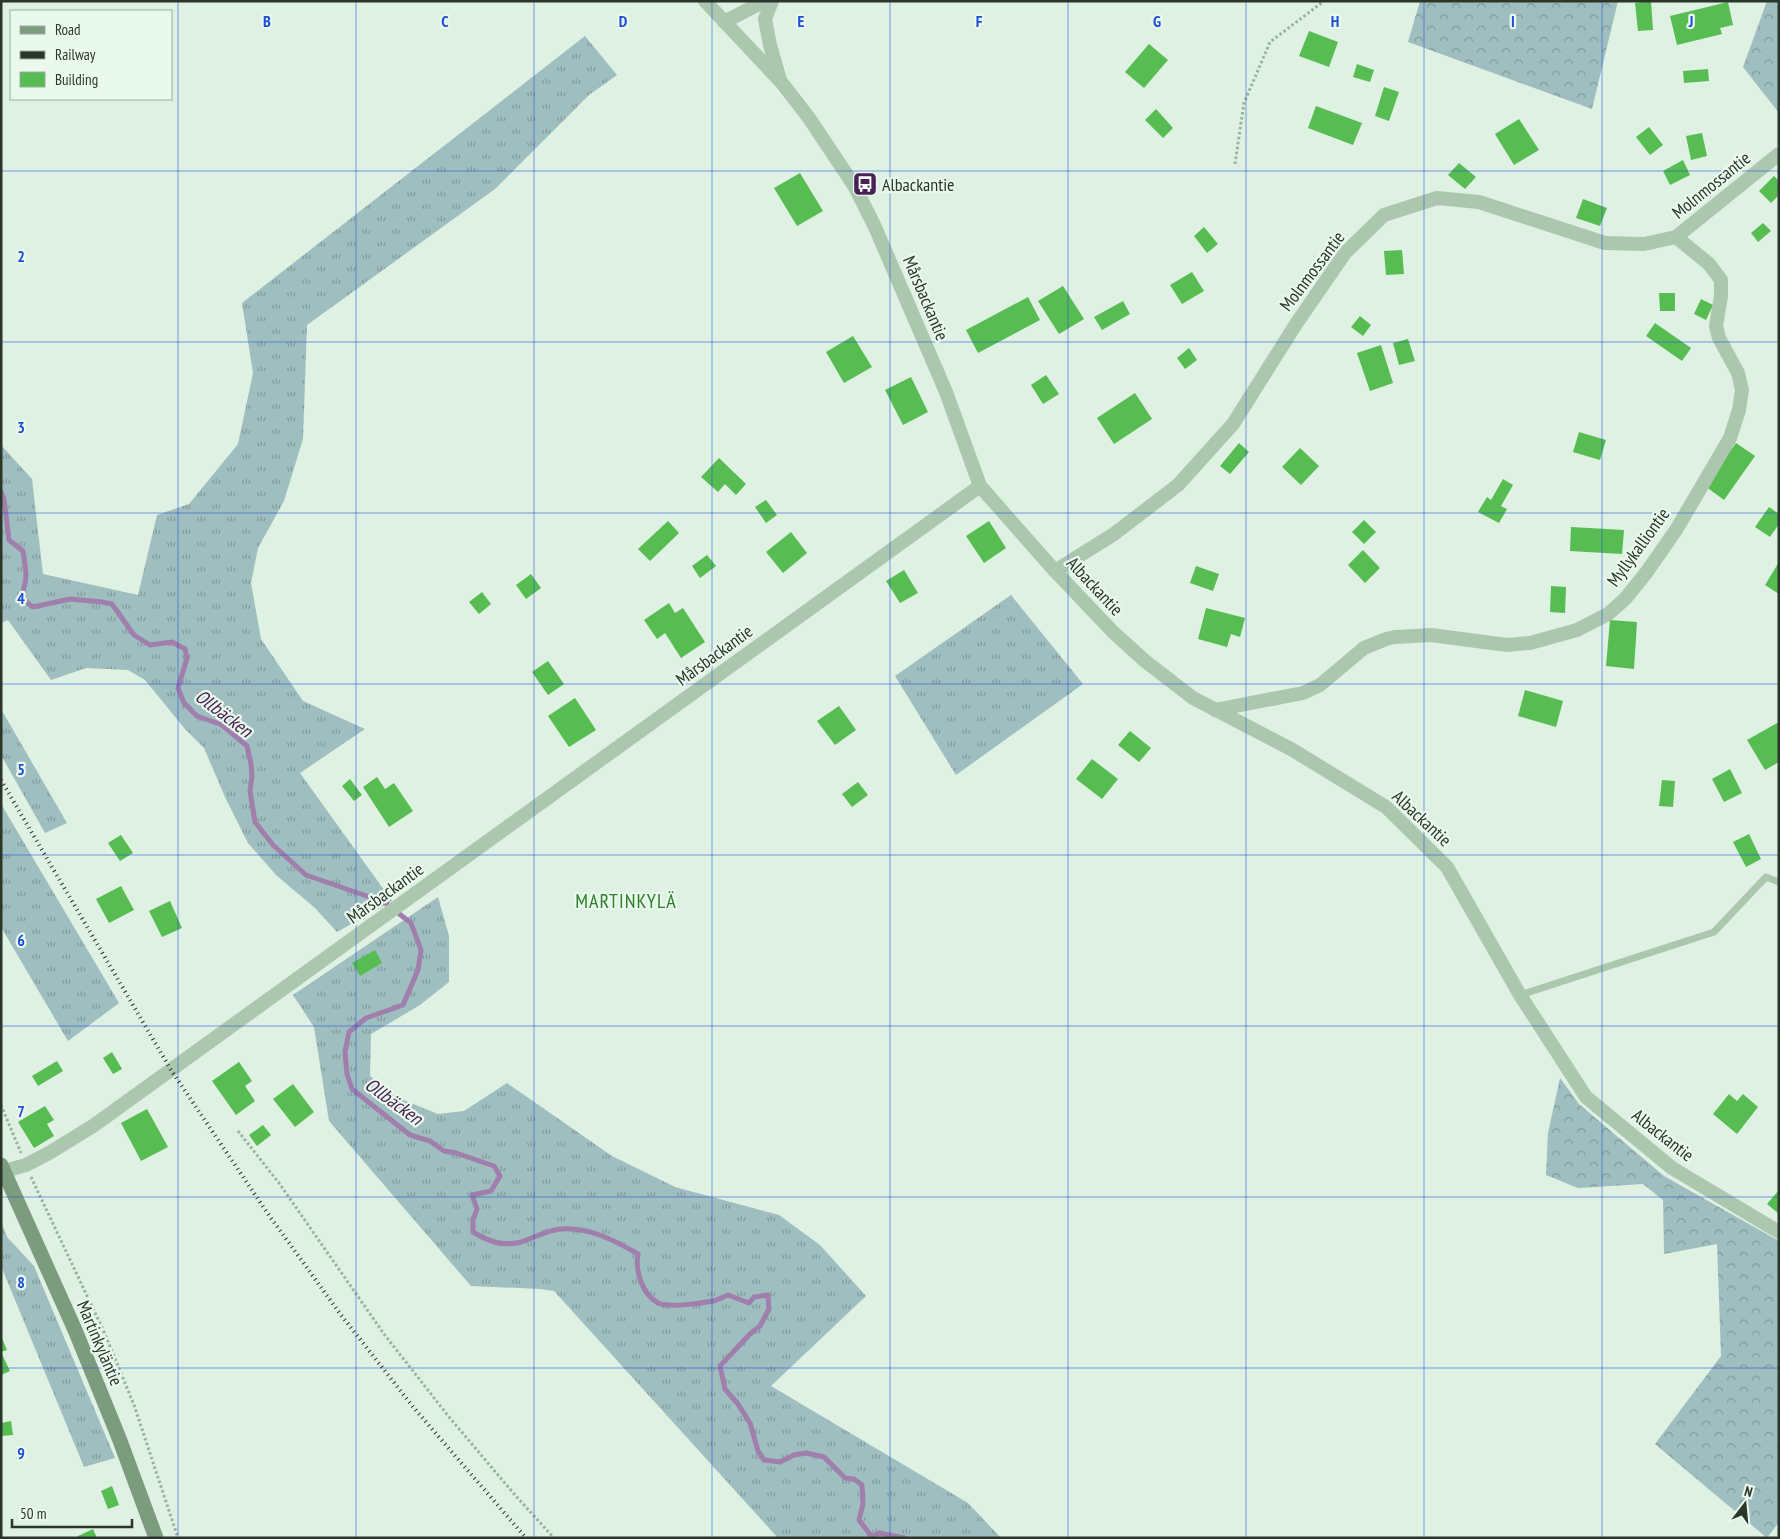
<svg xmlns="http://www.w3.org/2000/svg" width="1780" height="1539" viewBox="0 0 1780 1539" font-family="'PT Sans Narrow',sans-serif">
<defs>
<pattern id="grass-tufts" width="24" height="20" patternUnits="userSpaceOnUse" patternTransform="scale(1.25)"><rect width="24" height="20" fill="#9fbebf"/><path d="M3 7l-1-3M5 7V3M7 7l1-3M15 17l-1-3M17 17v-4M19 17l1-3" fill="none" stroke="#829b9b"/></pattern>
<pattern id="forest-crowns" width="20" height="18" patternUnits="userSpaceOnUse" patternTransform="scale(1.25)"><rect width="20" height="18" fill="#9fbebf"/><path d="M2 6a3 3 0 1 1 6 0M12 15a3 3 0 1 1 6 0" fill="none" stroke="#829b9b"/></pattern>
</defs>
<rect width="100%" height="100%" fill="#def1e2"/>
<g fill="url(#grass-tufts)">
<polygon points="585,36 617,75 589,95 495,189 307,325 303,439 284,501 258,548 251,583 261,639 303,701 365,729 300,773 392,901 337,932 315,908 276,875 248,843 225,797 204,748 185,729 145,680 128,670 86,668 51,680 8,620 1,623 1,445 32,479 43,574 138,595 157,515 189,504 238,444 253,373 242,303"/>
<polygon points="1011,595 1083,684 956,775 895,676"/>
<polygon points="1,709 67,823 45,833 1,755"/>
<polygon points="1,804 119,1003 68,1041 1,927"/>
<polygon points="438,897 449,936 449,982 420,1005 371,1034 370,1076 396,1097 438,1114 464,1111 507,1083 612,1156 675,1187 779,1215 820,1245 866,1296 771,1386 968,1503 1001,1538 778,1538 554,1291 540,1289 471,1286 329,1121 314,1027 293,995"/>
<polygon points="1,1221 7,1237 34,1266 115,1458 84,1467 1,1266"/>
</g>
<g fill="url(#forest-crowns)">
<polygon points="1420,1 1618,1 1592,109 1408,42"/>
<polygon points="1767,1 1779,1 1779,113 1743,67"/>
<polygon points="1560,1078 1579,1104 1664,1176 1779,1241 1779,1522 1767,1538 1655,1444 1721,1356 1717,1244 1664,1254 1663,1200 1643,1184 1578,1188 1546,1175 1548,1133"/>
</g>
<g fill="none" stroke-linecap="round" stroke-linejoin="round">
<path stroke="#a07fac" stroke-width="5" d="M1 492 4 499 9 540 23 551C24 559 26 568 26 576 26 591 15 596 33 607L70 599 102 602 112 604 134 635 150 645 172 642 185 649 187 658 178 688 184 703 197 716 222 725 247 746 251 764 252 776 250 791 255 822 273 845 306 875 384 902 411 923 421 950 418 970 403 1005 366 1018 349 1032 345 1052 347 1074 352 1089 410 1135 430 1141 444 1151 456 1153 494 1166 500 1176 491 1191 472 1195 477 1209 473 1220V1232C488 1241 502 1247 521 1242 534 1238 547 1230 561 1229 589 1227 614 1240 638 1254 635 1271 642 1294 658 1303 668 1308 702 1303 713 1301 718 1300 723 1297 728 1295L749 1303 754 1297 768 1295 769 1309 760 1326 750 1334 720 1366 725 1389 738 1404 750 1423 758 1451 764 1460 780 1462 794 1455 806 1453 824 1457 845 1478 854 1479 862 1485 863 1504 859 1520 872 1537 879 1533 905 1538"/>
</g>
<g fill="#57bc51">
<polygon points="1651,1 1653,30 1638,31 1635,3"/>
<polygon points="1728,2 1733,25 1720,28 1722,34 1677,45 1670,16"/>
<polygon points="1309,31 1338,42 1329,67 1299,56"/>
<polygon points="1149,44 1168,60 1144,88 1125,72"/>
<polygon points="1357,64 1374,70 1370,82 1353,77"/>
<polygon points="1708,69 1709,81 1684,83 1683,71"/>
<polygon points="1384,87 1399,92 1389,121 1375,116"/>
<polygon points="1316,106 1362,123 1353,145 1308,128"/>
<polygon points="1156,109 1173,128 1163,138 1145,120"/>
<polygon points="1519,119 1539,150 1514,165 1495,134"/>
<polygon points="1649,127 1663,145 1650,155 1636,137"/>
<polygon points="1702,133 1707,156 1691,160 1686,136"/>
<polygon points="1683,160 1690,175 1670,185 1663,171"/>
<polygon points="1459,163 1476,177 1465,189 1448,175"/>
<polygon points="800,173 823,211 797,226 774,188"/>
<polygon points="1774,176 1779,181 1779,195 1771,203 1759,191"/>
<polygon points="1583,199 1607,208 1600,226 1576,218"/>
<polygon points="1763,223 1771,231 1758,242 1751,233"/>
<polygon points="1204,227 1218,244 1207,253 1194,236"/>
<polygon points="1402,250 1404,274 1386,275 1384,251"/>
<polygon points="1192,272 1204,291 1182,304 1170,285"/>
<polygon points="1063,286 1084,319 1059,334 1038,301"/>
<polygon points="1659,293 1675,293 1675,311 1660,311"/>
<polygon points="1028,297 1040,320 978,353 966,330"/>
<polygon points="1701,299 1713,305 1706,320 1694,314"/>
<polygon points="1123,301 1130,314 1102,330 1094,317"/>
<polygon points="1360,316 1371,325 1363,336 1351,327"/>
<polygon points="1655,323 1691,348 1682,361 1646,336"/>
<polygon points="853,336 872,367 844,383 826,352"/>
<polygon points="1408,339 1415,361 1399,365 1393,343"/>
<polygon points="1381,345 1393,383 1370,391 1357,353"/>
<polygon points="1189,348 1197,360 1185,369 1177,358"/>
<polygon points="1046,375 1059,394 1043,404 1031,385"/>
<polygon points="911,377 928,412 903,425 885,390"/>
<polygon points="1135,393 1152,419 1114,444 1097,418"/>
<polygon points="1579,432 1606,440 1600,460 1573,452"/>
<polygon points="1239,443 1249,452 1230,474 1220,466"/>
<polygon points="1736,443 1755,456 1724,500 1705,486"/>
<polygon points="1300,448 1319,466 1301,485 1282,467"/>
<polygon points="719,458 746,484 736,495 725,484 718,492 701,477"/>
<polygon points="1503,479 1513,485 1501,506 1507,509 1499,523 1478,512 1487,497 1491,500"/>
<polygon points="766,500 777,515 766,523 755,507"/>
<polygon points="1769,507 1779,514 1779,524 1770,537 1755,527"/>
<polygon points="1364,520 1376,532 1364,544 1352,532"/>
<polygon points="668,521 679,533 650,561 638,549"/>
<polygon points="989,521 1006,548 984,563 966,536"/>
<polygon points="1571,527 1624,530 1622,554 1570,551"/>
<polygon points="791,532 807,553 783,573 766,552"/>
<polygon points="1363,550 1380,568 1365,583 1348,565"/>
<polygon points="707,555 716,566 700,578 692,566"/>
<polygon points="1779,562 1779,594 1765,585"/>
<polygon points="1196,566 1219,574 1213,591 1190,583"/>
<polygon points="904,570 918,593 900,603 886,581"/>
<polygon points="531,574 541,588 526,599 516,585"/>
<polygon points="1551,586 1566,587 1565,613 1550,612"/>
<polygon points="482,592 491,604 479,614 469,602"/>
<polygon points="669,603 675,613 683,608 705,642 681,658 665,633 657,639 644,620"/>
<polygon points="1206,608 1245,618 1240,637 1231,634 1227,647 1198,639"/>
<polygon points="1610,620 1637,622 1634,669 1606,666"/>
<polygon points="548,661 564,684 548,695 532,672"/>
<polygon points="1525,690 1563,701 1556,727 1518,716"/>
<polygon points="575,698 596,730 569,747 548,716"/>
<polygon points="839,706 856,730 835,745 817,721"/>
<polygon points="1779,722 1779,762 1765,770 1747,740"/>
<polygon points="1130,731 1151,748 1139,762 1118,745"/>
<polygon points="1092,759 1118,779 1102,799 1076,779"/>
<polygon points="1730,769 1742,793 1724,802 1712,779"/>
<polygon points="377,777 385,789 394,783 413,811 389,827 363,787"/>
<polygon points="350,779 362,795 354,801 342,786"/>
<polygon points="1662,780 1675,781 1673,807 1659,806"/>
<polygon points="858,782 868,795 852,807 842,794"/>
<polygon points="1749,834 1761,859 1746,867 1733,842"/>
<polygon points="121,835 133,853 120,861 108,843"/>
<polygon points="121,886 134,910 109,923 96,899"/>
<polygon points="170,901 182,928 162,937 149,911"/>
<polygon points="375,950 382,963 360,976 352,963"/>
<polygon points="112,1052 122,1069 113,1074 103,1058"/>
<polygon points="57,1061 63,1071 38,1086 32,1076"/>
<polygon points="239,1062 252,1081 245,1086 255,1101 236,1115 212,1081"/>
<polygon points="293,1084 314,1112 295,1127 273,1099"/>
<polygon points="1729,1094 1737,1101 1743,1094 1758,1107 1737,1134 1713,1114"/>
<polygon points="45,1106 54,1120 47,1124 54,1136 34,1148 18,1122"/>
<polygon points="147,1109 168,1147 141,1161 121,1123"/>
<polygon points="263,1125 271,1135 257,1146 249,1135"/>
<polygon points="1779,1190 1779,1214 1767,1204"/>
<polygon points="1,1336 7,1350 1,1352 10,1371 1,1375"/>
<polygon points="11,1421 13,1435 1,1436 1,1423"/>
<polygon points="112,1486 119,1505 108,1509 101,1491"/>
<polygon points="93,1529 97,1538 78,1538 78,1536"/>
</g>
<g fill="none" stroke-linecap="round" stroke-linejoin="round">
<g stroke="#95b499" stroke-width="3" stroke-dasharray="2.5 2.5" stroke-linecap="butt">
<polyline points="1235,164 1244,103 1270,42 1324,1"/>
<polyline points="1,1105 21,1153"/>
<polyline points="238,1131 279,1183 384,1334 449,1417 515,1495 554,1538"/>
<polyline points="31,1177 105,1334 134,1405 178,1538"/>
</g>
<polyline stroke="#abc8af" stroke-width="7" points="1520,995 1714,932 1766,877 1779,882"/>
<g stroke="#abc8af" stroke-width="14">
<polyline points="772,1 765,19 770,45 780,80"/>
<polyline points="724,22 755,6 760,1"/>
<polyline points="980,486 1055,571 1113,632 1145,661 1193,698 1291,749 1386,807 1447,867 1520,995 1586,1097 1672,1168 1779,1232"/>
<polyline points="1055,571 1114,534 1178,485 1233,424 1296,324 1345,253 1384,215 1437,198 1479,202 1605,243 1644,244 1676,237 1779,154"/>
<polyline points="1215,710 1303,693 1320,685 1364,648 1386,639 1395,637 1431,635 1507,645 1530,643 1577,630 1608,614 1625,599 1646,573 1676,530 1730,438 1739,410 1742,390 1738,373 1719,338 1716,326 1721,296 1721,280 1709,264 1676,237"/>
<polyline points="1,1172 26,1165 49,1153 93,1126 980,486 946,392 875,227 855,187 809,118 782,83 705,1"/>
</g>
<polyline stroke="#7c9c7e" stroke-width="15" points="1,1165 75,1330 119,1438 156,1538"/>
<polyline stroke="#2a362a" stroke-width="4" stroke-dasharray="1 4" stroke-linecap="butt" points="1,780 171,1070 266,1211 341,1315 414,1408 526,1538"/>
</g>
<path fill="none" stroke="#1d4ed8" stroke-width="1" stroke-opacity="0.55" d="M178 1V1538M356 1V1538M534 1V1538M712 1V1538M890 1V1538M1068 1V1538M1246 1V1538M1424 1V1538M1602 1V1538M1 171H1779M1 342H1779M1 513H1779M1 684H1779M1 855H1779M1 1026H1779M1 1197H1779M1 1368H1779"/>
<defs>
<symbol id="bus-square" viewBox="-11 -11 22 22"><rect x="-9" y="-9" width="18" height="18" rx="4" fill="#492255" stroke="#eaf9ee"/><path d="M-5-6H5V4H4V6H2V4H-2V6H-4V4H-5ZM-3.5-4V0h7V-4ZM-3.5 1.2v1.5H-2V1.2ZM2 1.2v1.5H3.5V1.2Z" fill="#fff"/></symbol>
</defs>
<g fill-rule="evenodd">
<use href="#bus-square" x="851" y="170" width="28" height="28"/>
</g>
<g text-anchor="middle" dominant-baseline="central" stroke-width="4.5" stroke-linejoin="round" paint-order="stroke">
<g font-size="18" fill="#2a362a" stroke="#eaf9ee" text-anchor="start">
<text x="882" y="184">Albackantie</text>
</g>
<g font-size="18" fill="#2a362a" stroke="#eaf9ee">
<text transform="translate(1711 185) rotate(-39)">Molnmossantie</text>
<text transform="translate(1312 271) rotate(-53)">Molnmossantie</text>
<text transform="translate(926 298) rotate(67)">Mårsbackantie</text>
<text transform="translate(1638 547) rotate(-54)">Myllykalliontie</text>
<text transform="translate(1095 586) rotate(47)">Albackantie</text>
<text transform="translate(714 655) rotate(-36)">Mårsbackantie</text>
<text transform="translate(1422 818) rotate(43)">Albackantie</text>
<text transform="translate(385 893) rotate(-36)">Mårsbackantie</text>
<text transform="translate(1663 1135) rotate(38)">Albackantie</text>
<text transform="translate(100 1343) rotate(67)">Martinkyläntie</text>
</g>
<g font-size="19" font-style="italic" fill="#492255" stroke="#eaf9ee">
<text transform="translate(224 713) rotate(37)">Ollbäcken</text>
<text transform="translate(394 1101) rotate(36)">Ollbäcken</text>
</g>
<g font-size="20" letter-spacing="1" fill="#2f7f29" stroke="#eaf9ee">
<text x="626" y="901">MARTINKYLÄ</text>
</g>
</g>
<g font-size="16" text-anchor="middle" font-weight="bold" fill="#1d4ed8" stroke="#eaf9ee" stroke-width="4.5" stroke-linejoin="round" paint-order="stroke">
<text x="267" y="27">B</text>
<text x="445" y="27">C</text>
<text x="623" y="27">D</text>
<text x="801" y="27">E</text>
<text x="979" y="27">F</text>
<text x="1157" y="27">G</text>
<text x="1335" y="27">H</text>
<text x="1513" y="27">I</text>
<text x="1691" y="27">J</text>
<text x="21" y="262">2</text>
<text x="21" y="433">3</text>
<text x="21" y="604">4</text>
<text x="21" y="775">5</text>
<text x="21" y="946">6</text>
<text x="21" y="1117">7</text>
<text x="21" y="1288">8</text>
<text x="21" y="1459">9</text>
</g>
<rect width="1780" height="1539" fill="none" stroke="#2a362a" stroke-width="5"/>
<rect x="10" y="10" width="162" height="90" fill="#eaf9ee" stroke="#9daba0"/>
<rect x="20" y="26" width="25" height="8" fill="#7c9c7e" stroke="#9daba0"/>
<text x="55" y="35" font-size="15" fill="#2a362a">Road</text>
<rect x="20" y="51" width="25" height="8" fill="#2a362a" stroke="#9daba0"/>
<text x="55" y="60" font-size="15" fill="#2a362a">Railway</text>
<rect x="20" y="72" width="25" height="15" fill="#57bc51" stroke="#9daba0"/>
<text x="55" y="85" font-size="15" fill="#2a362a">Building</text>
<g transform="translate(1745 1504) rotate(16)" stroke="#eaf9ee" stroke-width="4" paint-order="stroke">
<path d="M0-4L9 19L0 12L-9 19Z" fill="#2a362a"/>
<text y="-8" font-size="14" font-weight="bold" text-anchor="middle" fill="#2a362a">N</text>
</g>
<path d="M12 1519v8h120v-8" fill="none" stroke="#2a362a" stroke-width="2.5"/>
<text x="20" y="1519" font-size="15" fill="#2a362a" stroke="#eaf9ee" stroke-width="4" paint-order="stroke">50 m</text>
</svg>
